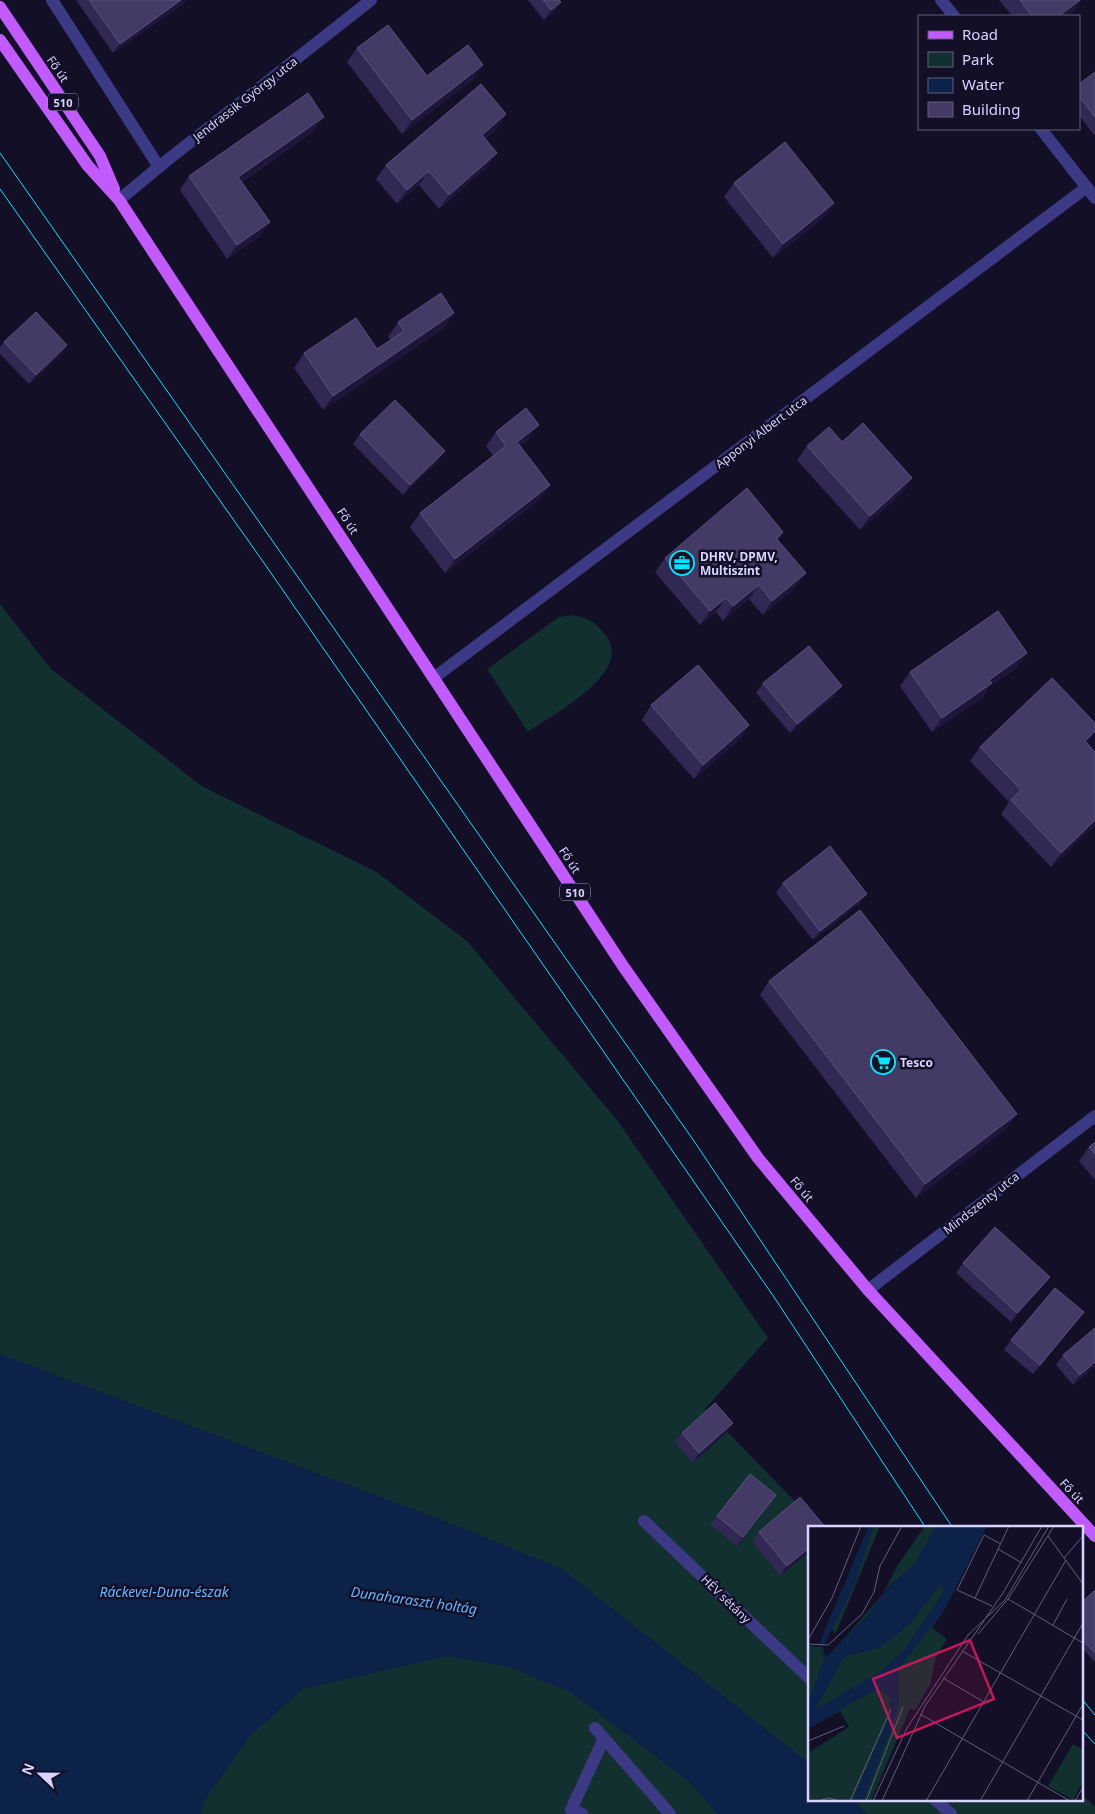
<svg xmlns="http://www.w3.org/2000/svg" width="1095" height="1814" viewBox="0 0 1095 1814" font-family="'Noto Sans',sans-serif">
<rect width="100%" height="100%" fill="#130f26"/>
<g fill="#12302f">
<polygon points="0,604 51,669 203,787 375,871 467,941 617,1120 768,1338 705,1409 821,1528 809,1528 809,1800 1081,1800 1081,1793 1095,1807 1095,1814 0,1814"/>
<path d="M573 615C590 619 596 622 607 637 632 674 552 715 528 732L487 669 559 617Z"/>
</g>
<polygon fill="#0c2248" points="0,1352 3,1355 455,1525 562,1569 809,1763 809,1800 854,1800 867,1814 718,1814 688,1781 572,1693 509,1667 447,1656 303,1689 251,1735 206,1798 201,1814 0,1814"/>
<g fill="none" stroke-linecap="round" stroke-linejoin="round">
<g stroke="#3d3a85" stroke-width="12">
<polyline points="52,0 159,167"/>
<polyline points="941,0 954,16"/>
<polyline points="1041,129 1095,198"/>
<polyline points="119,200 165,162 371,0"/>
<polyline points="435,677 1087,187"/>
<polyline points="868,1290 1095,1116"/>
<polyline points="644,1521 809,1678"/>
<polyline points="595,1728 670,1814"/>
<polyline points="936,1800 951,1814"/>
<polyline points="582,1814 571,1810 604,1738"/>
</g>
<g stroke="#c25bff" stroke-width="12">
<polyline points="0,7 100,156 114,189"/>
<polyline points="0,40 88,166 119,200 623,966 758,1158 868,1290 1095,1536"/>
</g>
<g stroke="#00e5ff" stroke-width="1">
<polyline points="0,153 694,1141 953,1528"/>
<polyline points="0,189 264,563 774,1297 926,1528"/>
<polyline points="1081,1698 1095,1715"/>
<polyline points="1081,1729 1095,1744"/>
</g>
</g>
<g fill="#312854">
<polygon points="76,0 186,0 184,3 113,53"/>
<polygon points="528,0 559,0 561,2 554,12 544,20"/>
<polygon points="999,0 1082,0 1074,11 1067,16 1012,16"/>
<polygon points="357,48 427,76 474,79 402,134 347,62"/>
<polygon points="1095,72 1095,136 1079,115 1079,84"/>
<polygon points="506,114 497,128 485,139 487,167 439,209 419,185 397,204 376,179 386,165"/>
<polygon points="314,131 242,182 260,236 227,259 180,190 189,176"/>
<polygon points="734,183 824,217 773,258 724,197"/>
<polygon points="398,322 444,328 323,410 294,368 304,353 377,349 391,340 388,337"/>
<polygon points="4,342 67,345 60,355 29,384 0,354 0,347"/>
<polygon points="496,432 529,439 520,446 550,485 540,499 445,573 410,527 420,513 493,456 486,446"/>
<polygon points="360,434 438,461 403,495 353,444"/>
<polygon points="842,442 912,478 903,492 860,530 797,460 807,446"/>
<polygon points="783,532 778,540 796,587 763,615 749,599 723,621 716,612 700,625 655,572 665,558"/>
<polygon points="1027,653 1017,668 989,687 982,698 932,732 900,686 910,672"/>
<polygon points="763,683 835,696 790,733 756,693"/>
<polygon points="651,705 749,725 740,739 694,779 642,720"/>
<polygon points="1095,723 1095,733 1087,743 1095,752 1095,825 1051,867 1001,814 1009,802 970,761 980,747"/>
<polygon points="783,883 860,903 813,940 776,893"/>
<polygon points="769,981 1007,1128 916,1198 760,995"/>
<polygon points="1095,1142 1095,1180 1079,1161 1089,1147"/>
<polygon points="963,1263 1043,1286 1011,1322 956,1273"/>
<polygon points="1084,1312 1077,1321 1033,1374 1004,1350 1011,1340"/>
<polygon points="1063,1355 1095,1366 1073,1385 1056,1365"/>
<polygon points="682,1433 726,1433 693,1463 675,1443"/>
<polygon points="770,1504 737,1546 710,1525 717,1516"/>
<polygon points="809,1528 809,1552 780,1576 752,1541 759,1532"/>
<polygon points="1095,1590 1095,1662 1081,1647 1081,1603"/>
</g>
<g fill="#1d163a">
<polygon points="181,0 186,0 184,3 113,53 120,44"/>
<polygon points="1080,0 1082,0 1074,11 1067,16 1059,16"/>
<polygon points="561,2 554,12 544,20 551,10"/>
<polygon points="483,65 474,79 402,134 412,120"/>
<polygon points="506,114 497,128 472,149 482,135"/>
<polygon points="324,117 314,131 228,191 238,177"/>
<polygon points="497,153 487,167 439,209 449,195"/>
<polygon points="429,171 419,185 397,204 407,190"/>
<polygon points="834,203 824,217 773,258 783,244"/>
<polygon points="270,222 260,236 227,259 237,245"/>
<polygon points="454,313 444,328 323,410 333,396"/>
<polygon points="67,345 60,355 29,384 36,375"/>
<polygon points="539,425 529,439 507,456 517,442"/>
<polygon points="445,451 438,461 403,495 410,485"/>
<polygon points="912,478 903,492 860,530 870,516"/>
<polygon points="550,485 540,499 445,573 455,559"/>
<polygon points="806,573 796,587 763,615 772,601"/>
<polygon points="759,585 749,599 723,621 733,606"/>
<polygon points="726,598 716,612 700,625 710,611"/>
<polygon points="1027,653 1017,668 989,687 982,698 932,732 942,718 989,680"/>
<polygon points="842,686 835,696 790,733 797,724"/>
<polygon points="749,725 740,739 694,779 703,765"/>
<polygon points="1095,731 1095,733 1089,741 1075,755 1085,741"/>
<polygon points="1095,820 1095,825 1051,867 1061,853"/>
<polygon points="867,894 860,903 813,940 820,931"/>
<polygon points="1017,1114 1007,1128 916,1198 925,1184"/>
<polygon points="1050,1277 1043,1286 1011,1322 1017,1313"/>
<polygon points="1084,1312 1077,1321 1033,1374 1040,1365"/>
<polygon points="1095,1362 1095,1366 1073,1385 1080,1375"/>
<polygon points="733,1423 726,1433 693,1463 699,1453"/>
<polygon points="776,1495 770,1504 737,1546 743,1537"/>
<polygon points="809,1548 809,1552 780,1576 787,1566"/>
</g>
<g fill="#433a66" stroke="#5a527e">
<polygon points="89,0 181,0 120,44"/>
<polygon points="543,0 559,0 561,2 551,10"/>
<polygon points="1020,0 1080,0 1059,16 1032,16"/>
<polygon points="388,25 427,76 468,45 483,65 412,120 357,48"/>
<polygon points="1095,72 1095,117 1079,96 1079,84"/>
<polygon points="481,84 506,114 482,135 497,153 449,195 429,171 407,190 386,165"/>
<polygon points="308,93 324,117 238,177 270,222 237,245 189,176"/>
<polygon points="785,142 834,203 783,244 734,183"/>
<polygon points="441,293 454,313 333,396 304,353 356,318 377,349 404,331 398,322"/>
<polygon points="36,312 67,345 36,375 4,342"/>
<polygon points="395,400 445,451 410,485 360,434"/>
<polygon points="526,408 539,425 517,442 550,485 455,559 420,513 506,446 496,432"/>
<polygon points="863,423 912,478 870,516 807,446 829,427 842,442"/>
<polygon points="747,488 783,532 776,538 806,573 772,601 759,585 733,606 726,598 710,611 665,558"/>
<polygon points="998,611 1027,653 989,680 992,683 942,718 910,672"/>
<polygon points="809,646 842,686 797,724 763,683"/>
<polygon points="698,665 749,725 703,765 651,705"/>
<polygon points="1052,678 1095,723 1095,731 1085,741 1095,752 1095,820 1061,853 1011,800 1021,790 980,747"/>
<polygon points="830,846 867,894 820,931 783,883"/>
<polygon points="860,910 1017,1114 925,1184 769,981"/>
<polygon points="1095,1142 1095,1154 1089,1147"/>
<polygon points="995,1227 1050,1277 1017,1313 963,1263"/>
<polygon points="1055,1288 1084,1312 1040,1365 1011,1340"/>
<polygon points="1095,1328 1095,1362 1080,1375 1063,1355"/>
<polygon points="715,1403 733,1423 699,1453 682,1433"/>
<polygon points="750,1474 776,1495 743,1537 717,1516"/>
<polygon points="800,1497 826,1528 809,1528 809,1548 787,1566 759,1532"/>
<polygon points="1095,1590 1095,1653 1081,1638 1081,1603"/>
</g>
<defs>
<symbol id="office-ring" viewBox="-11 -11 22 22"><circle r="9.5" fill="#130f26" stroke="#00e5ff" stroke-width="1.5"/><path d="M-6-3h4V-5.5h4V-3h4V5H-6ZM-1-4.5V-3h2v-1.5ZM-6 0V1H6V0Z" fill="#00e5ff"/></symbol>
<symbol id="supermarket-ring" viewBox="-11 -11 22 22"><circle r="9.5" fill="#130f26" stroke="#00e5ff" stroke-width="1.5"/><path d="M-6-5.5h2.5l.6 2H6L4.5 2H-2.5L-4.4-4H-6ZM-1.5 3.2a1.3 1.3 0 1 0 .1 0ZM3 3.2a1.3 1.3 0 1 0 .1 0Z" fill="#00e5ff"/></symbol>
</defs>
<g fill-rule="evenodd">
<use href="#office-ring" x="668" y="549" width="28" height="28"/>
<use href="#supermarket-ring" x="869" y="1048" width="28" height="28"/>
</g>
<g text-anchor="middle" dominant-baseline="central" stroke-width="5" stroke-linejoin="round" paint-order="stroke">
<g fill="#130f26" stroke="#9e99be" stroke-width="1">
<rect x="48" y="93.5" width="30" height="17" rx="4"/>
<rect x="560" y="883.5" width="30" height="17" rx="4"/>
</g>
<g font-size="11" font-weight="bold" fill="#d9d4ff">
<text x="63" y="102">510</text>
<text x="575" y="892">510</text>
</g>
<g font-size="12" fill="#d9d4ff" stroke="#130f26">
<text transform="translate(58 69) rotate(56)">Fő út</text>
<text transform="translate(245 99) rotate(-38)">Jendrassik György utca</text>
<text transform="translate(761 432) rotate(-37)">Apponyi Albert utca</text>
<text transform="translate(348 521) rotate(57)">Fő út</text>
<text transform="translate(570 860) rotate(57)">Fő út</text>
<text transform="translate(802 1189) rotate(50)">Fő út</text>
<text transform="translate(981 1203) rotate(-38)">Mindszenty utca</text>
<text transform="translate(1072 1491) rotate(47)">Fő út</text>
<text transform="translate(726 1599) rotate(44)">HÉV sétány</text>
</g>
<g font-size="12" font-weight="bold" fill="#d9d4ff" stroke="#130f26" text-anchor="start">
<text x="700" y="556">DHRV, DPMV,<tspan x="700" dy="14">Multiszint</tspan></text>
<text x="900" y="1062">Tesco</text>
</g>
<g font-size="14" font-style="italic" fill="#62b6ff" stroke="#130f26">
<text x="164" y="1591">Ráckevei-Duna-észak</text>
<text transform="translate(414 1600) rotate(8)">Dunaharaszti holtág</text>
</g>
</g>
<g transform="translate(808 1526)">
<rect width="275" height="275" fill="#130f26"/>
<path d="M61 0H72L28 107 23 104 17 118 14 111ZM117 0H159L147 64 124 102 139 113 128 131 122 159 107 184 102 183 63 275H0V227L41 201 32 185 0 203V120L15 121 16 129 20 131 75 68 89 40ZM265 218 275 224V256L265 274 240 260Z" fill="#12302f"/>
<path d="M61 0H66L46 60 15 121 18 131 59 90 80 61 106 38 128 0H179L134 88 90 143 91 178 85 198 55 275H47L45 273 82 189 83 174 75 165H65L0 203V175L16 134 12 118 14 111ZM132 59 135 63 133 70 95 125 70 147 8 183 36 131 73 121 103 97Z" fill="#0c2248" fill-rule="evenodd"/>
<path fill="none" stroke="#625e7d" stroke-width="1" d="M240 10 275 58M190 23 214 37M256 32 275 10M167 72 201 0M200 73 275 117M184 80 149 64 176 9 193 18M245 99 259 73M170 108 200 73 246 0M0 114 24 72 53 0M0 118 20 119 54 88 66 66 72 40 94 0M154 125 275 194M135 152 176 176M112 188 262 275M0 215 36 200M10 275 21 272 32 275M42 275 83 183M58 275 95 181M65 275 99 202 160 109 197 74 241 0M74 275 117 180 195 67 234 0M118 275 258 34M172 275 275 97M219 275 275 178M267 275 275 261"/>
<path fill="#c2185b" fill-opacity="0.15" stroke="#c2185b" stroke-width="2.5" d="M162 114 186 173 89 212 65 153Z"/>
<rect width="275" height="275" fill="none" stroke="#d9d4ff" stroke-width="2.5"/>
</g>
<rect x="918" y="15" width="162" height="115" fill="#130f26" stroke="#625e7d"/>
<rect x="928" y="31" width="25" height="8" fill="#c25bff" stroke="#625e7d"/>
<text x="962" y="40" font-size="15" fill="#d9d4ff">Road</text>
<rect x="928" y="52" width="25" height="15" fill="#12302f" stroke="#625e7d"/>
<text x="962" y="65" font-size="15" fill="#d9d4ff">Park</text>
<rect x="928" y="78" width="25" height="15" fill="#0c2248" stroke="#625e7d"/>
<text x="962" y="90" font-size="15" fill="#d9d4ff">Water</text>
<rect x="928" y="102" width="25" height="15" fill="#433a66" stroke="#625e7d"/>
<text x="962" y="115" font-size="15" fill="#d9d4ff">Building</text>
<g transform="translate(40 1774) rotate(292)" stroke="#130f26" stroke-width="4" paint-order="stroke">
<path d="M0-4L9 19L0 12L-9 19Z" fill="#d9d4ff"/>
<text y="-8" font-size="14" font-weight="bold" text-anchor="middle" fill="#d9d4ff">N</text>
</g>
</svg>
